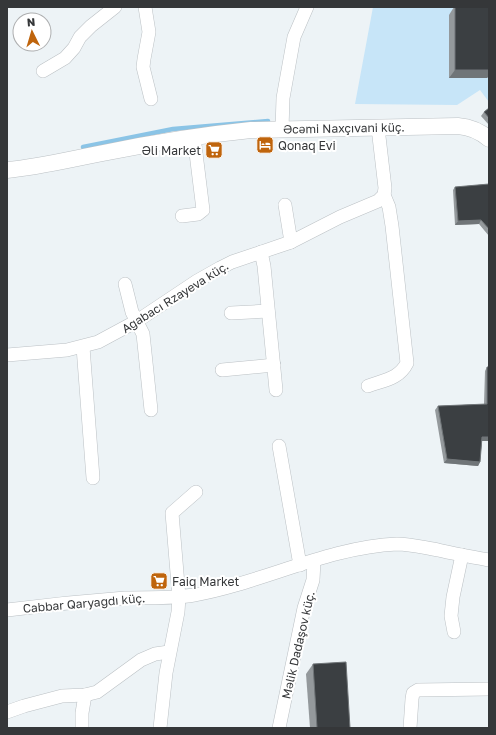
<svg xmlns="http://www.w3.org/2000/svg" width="496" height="735" viewBox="0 0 496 735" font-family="'Golos Text',sans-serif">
<rect width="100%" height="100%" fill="#edf3f6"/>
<polygon fill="#c7e5f8" points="373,7 489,7 489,102 480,90 457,105 355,104"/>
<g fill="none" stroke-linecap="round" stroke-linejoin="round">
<polyline stroke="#8bc4e6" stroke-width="4.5" points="83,147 173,129 268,121"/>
<defs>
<g id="minor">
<polyline points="145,7 149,32 144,59 143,67 151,99"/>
<polyline points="43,71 65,58 74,48 80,37 91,26 115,7"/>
<polyline points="282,129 283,98 294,37 307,7"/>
<polyline points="285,205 291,242"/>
<polyline points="182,216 198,214 203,210 194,137"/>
<polyline points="261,252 264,266 276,390"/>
<polyline points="125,284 132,312 143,334 151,410"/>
<polyline points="231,313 268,311"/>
<polyline points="83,347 93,478"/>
<polyline points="7,355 67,350 98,342 137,321 197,281 220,268 232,262 291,242 340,217 378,201 384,195 385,188 378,128"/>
<polyline points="222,370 274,365"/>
<path d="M368 386C384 380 399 379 407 363L392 226 389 207 384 195"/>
<polyline points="279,446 300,565"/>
<path d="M7 610C46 605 85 601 125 598 148 597 171 599 194 595 262 583 328 547 397 544 411 544 425 548 438 550 455 554 472 557 489 560"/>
<polyline points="454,632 451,616 453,597 462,555"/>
<polyline points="7,712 24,706 62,696 85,695 97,692 141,660 155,654 169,652"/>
<polyline points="82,728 82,713 85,695"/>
<polyline points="160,728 166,673 178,612 179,597 172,513 196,492"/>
<polyline points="279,728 304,608 313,580 314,561"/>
<polyline points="410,728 412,699 413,693 418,690 489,689"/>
</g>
<path id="tertiary" d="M7 170C39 167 71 159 103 153 152 143 201 135 251 130L458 126C470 127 480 131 489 139"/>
</defs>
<use href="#minor" stroke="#bbc0c4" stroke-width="14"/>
<use href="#tertiary" stroke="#bbc0c4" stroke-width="17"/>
<use href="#minor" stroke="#fff" stroke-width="13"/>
<use href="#tertiary" stroke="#fff" stroke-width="16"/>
</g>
<g fill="#94999c">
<polygon points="454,7 489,7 489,76 487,78 449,78 449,15"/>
<polygon points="489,108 489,125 481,116 484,112"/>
<polygon points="489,184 489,236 479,224 455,225 453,190 455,187"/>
<polygon points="487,367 489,367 489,441 482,441 480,462 478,466 444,463 435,410 438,406 484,404 485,371"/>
<polygon points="313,664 350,728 310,728 306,674"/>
</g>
<g fill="#707578">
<polygon points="455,70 489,70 489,76 487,78 449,78"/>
<polygon points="481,220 479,224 455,225 458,221"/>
<polygon points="482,437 489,437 489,441 479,441"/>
<polygon points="447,459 480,462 478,466 444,463"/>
</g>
<g fill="#3b3f42" stroke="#707578">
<rect x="455" y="7" width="34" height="63"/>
<polygon points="489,108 489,118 484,112"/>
<polygon points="489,184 489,229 481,220 458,221 455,187"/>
<polygon points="487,367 489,367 489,437 482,437 480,462 447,459 438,406 487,404"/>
<polygon points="346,662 350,728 317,728 313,664"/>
</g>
<defs>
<symbol id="hotel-square" viewBox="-11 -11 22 22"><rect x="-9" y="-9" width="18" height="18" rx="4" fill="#bf640c" stroke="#fff"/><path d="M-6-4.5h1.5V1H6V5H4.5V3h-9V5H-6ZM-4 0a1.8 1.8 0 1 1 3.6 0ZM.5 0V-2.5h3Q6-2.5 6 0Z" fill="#fff"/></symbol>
<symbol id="supermarket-square" viewBox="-11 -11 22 22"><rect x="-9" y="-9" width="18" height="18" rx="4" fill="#bf640c" stroke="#fff"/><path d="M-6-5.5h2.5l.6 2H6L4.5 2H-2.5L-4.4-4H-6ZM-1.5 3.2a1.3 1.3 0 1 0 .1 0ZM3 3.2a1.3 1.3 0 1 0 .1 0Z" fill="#fff"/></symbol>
</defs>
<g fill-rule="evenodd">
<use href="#hotel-square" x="255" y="135" width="20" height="20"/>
<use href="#supermarket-square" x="204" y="140" width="20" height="20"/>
<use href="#supermarket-square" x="149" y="571" width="20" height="20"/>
</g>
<g text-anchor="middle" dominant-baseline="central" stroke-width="4" stroke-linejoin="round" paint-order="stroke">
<g font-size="12" fill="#353739" stroke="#fff">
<text transform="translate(344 128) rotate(-1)">Əcəmi Naxçıvani küç.</text>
<text transform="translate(175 297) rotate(-32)">Ağabacı Rzayeva küç.</text>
<text transform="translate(84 603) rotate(-5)">Cabbar Qaryağdı küç.</text>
<text transform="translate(298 645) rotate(-77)">Məlik Dadaşov küç.</text>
</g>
<g font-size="12" fill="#353739" stroke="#fff" text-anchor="start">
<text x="278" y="145">Qonaq Evi</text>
<text x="201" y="150" text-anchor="end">Əli Market</text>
<text x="172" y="581">Faiq Market</text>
</g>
</g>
<rect width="496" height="735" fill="none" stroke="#353739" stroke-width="16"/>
<g transform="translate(32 32) rotate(355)"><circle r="19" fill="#ffffff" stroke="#aeafb0"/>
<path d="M0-3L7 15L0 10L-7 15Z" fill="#bf640c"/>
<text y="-6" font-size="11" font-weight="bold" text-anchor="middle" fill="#353739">N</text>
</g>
</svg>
